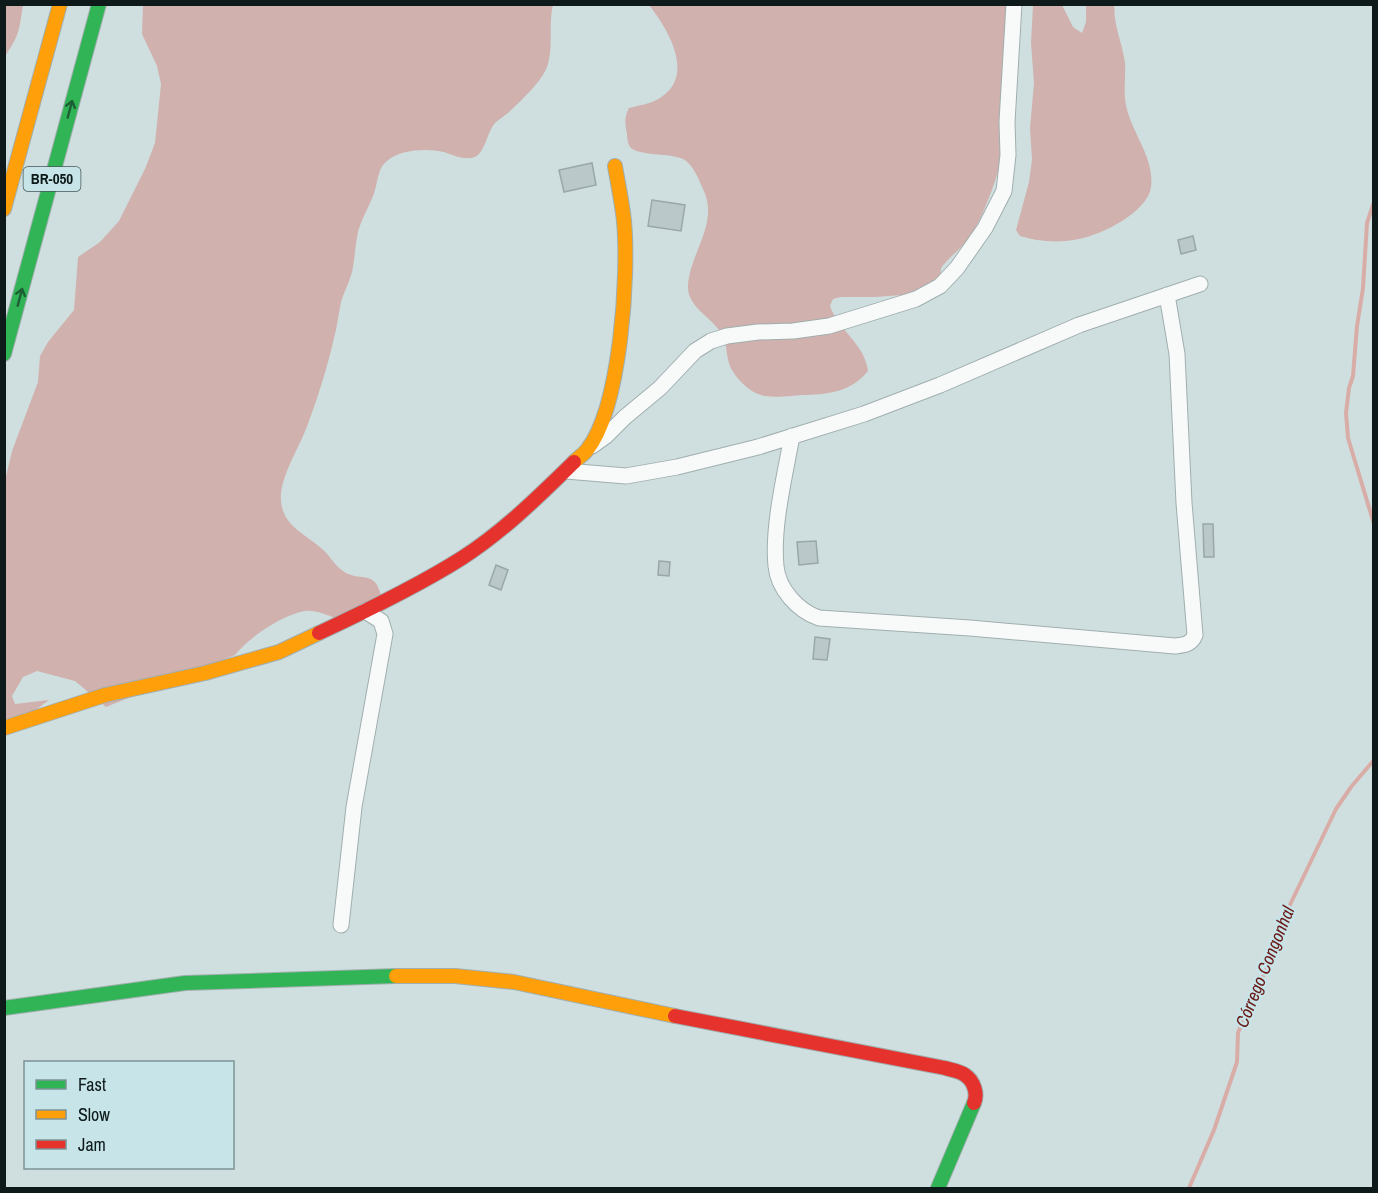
<svg xmlns="http://www.w3.org/2000/svg" width="1378" height="1193" font-family="'Archivo Narrow',sans-serif">
  <style>
    .forest { fill: #d0b1ad }
    .lines { fill: none; stroke-linecap: round; stroke-linejoin: round }
    .stream { stroke: #d9ada7; stroke-width: 4 }
    .building { fill: #bbc8c9; stroke: #9aa7a8; stroke-width: 1.5 }
    .street-casing { stroke: #a1aeae; stroke-width: 17 }
    .fast-casing { stroke: #a1aeae; stroke-width: 16 }
    .slow-casing { stroke: #a1aeae; stroke-width: 16 }
    .jam-casing { stroke: #a1aeae; stroke-width: 16 }
    .street { stroke: #f8fafa; stroke-width: 15 }
    .fast { stroke: #30b455; stroke-width: 14 }
    .slow { stroke: #ff9f0a; stroke-width: 14 }
    .jam { stroke: #e5322d; stroke-width: 14 }
    .oneway { stroke: #1d5f35 }
    .labels { text-anchor: middle; stroke-width: 4.5; stroke-linejoin: round; paint-order: stroke }
    .shield { fill: #c7e5e8; stroke: #465658; stroke-width: 1.5 }
    .shield-label { font-size: 15px; font-weight: bold; fill: #0e191a }
    .water-label { font-size: 18px; font-style: italic; fill: #6b1917; stroke: #c7e5e8 }
  </style>
  <rect width="100%" height="100%" fill="#cfdfe0"/>
  <path class="forest" d="M5,4L23,5C19,29 20,35 5,56Z
    M1005,4L1007,8L1000,164C994,187 984,213 972,234C966,245 943,262 941,269C940,273 942,279 943,283L916,294L875,297H841L833,299L830,306C838,330 865,344 868,371C852,391 831,394 806,395C795,395 771,399 761,395C747,391 730,373 728,359C725,346 728,342 719,330C709,316 687,306 688,286C689,254 720,223 703,189C699,180 693,164 683,159C671,153 637,156 630,147C628,144 627,138 627,134C625,124 624,117 629,108C640,105 651,104 660,98C696,76 668,29 649,5Z
    M143,5H553C548,25 554,46 547,67C542,81 520,102 509,112C505,116 499,119 495,123C486,133 485,158 470,158C461,159 452,155 444,152C427,148 400,149 387,161C378,168 378,180 375,190C371,204 362,217 358,232C355,245 355,259 352,272C349,284 342,295 340,307C338,317 337,328 334,338C327,369 317,400 306,429C298,450 279,479 281,501C283,526 305,534 321,548C329,554 334,565 343,571C359,583 374,568 381,595L337,619C327,615 316,610 305,611C282,615 249,637 235,655L106,707L75,681L37,671L23,677L12,696L15,704L49,700L5,733L4,485L12,451L38,382L40,356L48,342L74,310L78,257L100,242L119,221L145,169L155,143L161,84L157,66L142,34Z
    M1033,5H1062L1073,27L1082,33L1086,22V5H1114C1115,9 1114,14 1115,18C1117,33 1123,48 1125,63C1126,77 1123,91 1126,105C1131,132 1155,158 1151,187C1148,212 1101,235 1079,239C1061,243 1038,242 1020,236L1016,230L1029,182L1032,160L1030,128L1034,83L1031,43Z"/>
  <g class="lines">
    <path class="stream" d="M1374,202L1367,223L1363,288L1357,326L1353,376L1349,388L1346,413L1348,438L1374,524
      M1189,1188L1214,1130L1237,1062L1238,1033L1250,1003L1266,970L1287,911L1336,809L1351,787L1374,760"/>
  </g>
  <path class="building" d="M592,163L596,185L564,192L559,170Z
    M652,200L685,205L681,231L648,226Z
    M1193,236L1196,250L1181,254L1178,240Z
    M1203,524H1213L1214,557H1204Z
    M816,541L818,563L799,565L797,542Z
    M659,561L670,562L669,576L658,575Z
    M496,565L508,570L501,590L489,585Z
    M815,637L830,639L827,660L813,659Z"/>
  <g class="lines">
    <g class="street-casing">
      <path id="street" d="M792,436C785,475 772,527 776,566C778,589 798,611 819,618L970,628L1175,646C1183,645 1191,645 1195,635L1184,503L1177,354L1167,295
        M592,446L606,436L625,417L660,388L695,351L711,341L727,336L758,332L793,331L829,326L916,299L940,286L957,268L985,228L1004,191L1008,155L1007,122L1014,4
        M566,471L626,476L677,467L758,447L864,414L940,385L1079,325L1200,284
        M341,925L354,807L385,634L381,621L365,611"/>
    </g>
    <g class="fast-casing">
      <path id="fast" d="M4,354L99,4
        M4,1008L185,983L396,976
        M938,1188L974,1103"/>
    </g>
    <g class="slow-casing">
      <path id="slow" d="M4,209L60,4
        M574,462C578,458 584,454 587,450C621,407 629,274 624,221C622,202 618,184 615,166
        M4,728L105,695L205,673L279,652L319,633
        M396,976H455L514,982L675,1016"/>
    </g>
    <g class="jam-casing">
      <path id="jam" d="M319,633C366,611 418,586 462,558C504,531 539,496 574,462
        M675,1016L945,1068C951,1070 960,1071 965,1075C974,1081 978,1094 974,1103"/>
    </g>
    <use href="#street" class="street"/>
    <use href="#fast" class="fast"/>
    <use href="#slow" class="slow"/>
    <use href="#jam" class="jam"/>
  </g>
  <defs><path id="oneway-shaft" d="M-6 0H5M1.5-3L5.5 0L1.5 3" fill="none" stroke-width="1.6" stroke-linecap="round" stroke-linejoin="round" transform="scale(1.5)"/></defs>
  <g class="oneway">
    <use href="#oneway-shaft" transform="translate(70 109) rotate(-75)"/>
    <use href="#oneway-shaft" transform="translate(20 297) rotate(-75)"/>
  </g>
  <g class="labels">
    <rect class="shield" x="23.5" y="167" width="57" height="24" rx="4.5"/>
    <g class="shield-label">
      <text x="52" y="184">BR-050</text>
    </g>
    <g class="water-label">
      <text transform="translate(1265 967) rotate(-68)" y="6">Córrego Congonhal</text>
    </g>
  </g>
  <rect width="1378" height="1193" fill="none" stroke="#0e191a" stroke-width="12"/>
  <rect x="24" y="1061" width="210" height="108" fill="#c7e5e8" stroke="#7d9396" stroke-width="1.5"/>
  <rect x="36" y="1080" width="30" height="9" fill="#30b455" stroke="#7d9396" stroke-width="1.5"/>
  <text x="78" y="1091" font-size="18" fill="#0e191a">Fast</text>
  <rect x="36" y="1110" width="30" height="9" fill="#ff9f0a" stroke="#7d9396" stroke-width="1.5"/>
  <text x="78" y="1121" font-size="18" fill="#0e191a">Slow</text>
  <rect x="36" y="1140" width="30" height="9" fill="#e5322d" stroke="#7d9396" stroke-width="1.5"/>
  <text x="78" y="1151" font-size="18" fill="#0e191a">Jam</text>
</svg>
